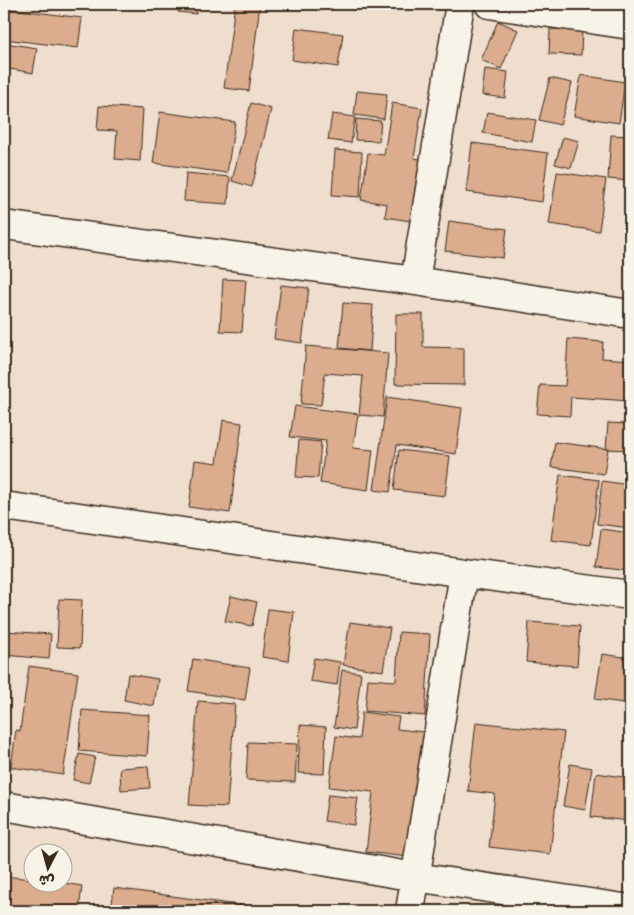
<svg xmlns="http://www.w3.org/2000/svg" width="634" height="915" font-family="'Architects Daughter','Playpen Sans Arabic',sans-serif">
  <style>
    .building { fill: #dbac8d; stroke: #3b2a1e }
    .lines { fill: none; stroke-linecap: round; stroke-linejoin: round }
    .street-casing { stroke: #3b2a1e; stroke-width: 31 }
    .street { stroke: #f7f3e8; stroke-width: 28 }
  </style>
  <rect width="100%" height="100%" fill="#efdecd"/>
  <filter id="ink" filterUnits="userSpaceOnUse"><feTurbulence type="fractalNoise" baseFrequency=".02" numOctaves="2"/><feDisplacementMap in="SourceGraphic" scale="10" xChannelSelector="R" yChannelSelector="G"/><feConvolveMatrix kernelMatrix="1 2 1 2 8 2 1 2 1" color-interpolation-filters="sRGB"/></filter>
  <g filter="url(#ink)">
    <path class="building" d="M178,4H197L196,14L178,12Z
      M235,4H260L249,91L224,88Z
      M4,8L82,18L78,48L4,39Z
      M498,21L518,30L501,69L481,60Z
      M296,28L343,34L338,67L292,60Z
      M550,29L582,30L581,55L549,54Z
      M4,43L37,48L33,73L4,68Z
      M485,69L508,72L505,98L482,95Z
      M581,75L625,82L619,123L574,116Z
      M550,78L572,83L560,125L539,120Z
      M357,91L387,94L384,119L354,115Z
      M251,103L271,109L252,187L232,181Z
      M392,103L422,108L414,158L433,161L423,223L385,217L387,204L361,200L368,153L384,155Z
      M99,106L143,109L140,161L115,159L117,131L97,130Z
      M160,112L235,122L227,173L153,163Z
      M487,112L536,120L532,142L483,133Z
      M332,114L355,117L351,143L328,140Z
      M356,119L381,121L379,141L355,140Z
      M630,122V181L608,179L611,135L629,136Z
      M563,137L579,141L571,168L555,164Z
      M472,143L548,153L542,202L466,192Z
      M335,150L362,152L360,197L332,195Z
      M557,172L606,179L599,231L549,224Z
      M186,173L230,177L228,204L184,201Z
      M449,221L507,229L503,258L445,251Z
      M223,279L246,280L242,332L220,331Z
      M281,285L309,288L302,343L274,339Z
      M343,303L373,305L370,351L339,348Z
      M396,314H423V347L464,348V385L395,384Z
      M568,339L603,342L602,358L630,360V401L571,397L570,416L537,414L540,385L565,386Z
      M306,346L388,353L383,417L359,415L363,376L325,373L321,405L301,404Z
      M387,397L462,408L456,454L397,445L390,492L374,490Z
      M295,406L358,414L353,448L373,450L368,490L320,483L326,441L290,437Z
      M223,420L242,423L230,513L189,507L195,460L217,463Z
      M608,423L630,424V450L606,449Z
      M299,440L321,442L318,478L296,477Z
      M555,442L608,449L604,474L551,467Z
      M399,450L450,456L445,496L394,490Z
      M560,475L599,480L591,545L551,540Z
      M602,481L630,485V528L597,524Z
      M601,529L630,533V571L596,567Z
      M231,596L257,602L252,626L225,621Z
      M59,599L82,600L80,648L57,647Z
      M268,609L294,612L288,661L262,657Z
      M350,622L390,628L383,671L343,665Z
      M529,622L580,626L577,666L526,662Z
      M4,631L51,634L49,659L4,655Z
      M399,632L430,634L425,716L365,711L368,679L396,681Z
      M602,654L630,658V704L595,699Z
      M314,658L340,662L337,685L310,681Z
      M193,659L250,668L245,700L188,691Z
      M29,666L78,673L63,775L11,767L16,730L20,731Z
      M342,670L361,673L354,730L334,727Z
      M128,674L158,679L154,706L124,700Z
      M4,679L10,680L4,722Z
      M198,701L235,704L227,807L189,805Z
      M82,710L150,715L147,756L79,751Z
      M362,712L399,717L397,729L424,732L408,857L366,852L373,792L329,787L336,736L359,739Z
      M476,722L564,732L550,854L489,847L495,794L468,791Z
      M300,725L326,727L324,774L298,773Z
      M248,742L297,744L295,782L246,780Z
      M79,754L95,757L89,783L73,780Z
      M570,764L592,768L585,810L563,806Z
      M148,766L150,788L121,790L120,768Z
      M596,773L630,778V821L591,817Z
      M328,795L358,798L354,825L324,821Z
      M4,876L32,879V882H57L82,886L79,911H4Z
      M114,888L281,911H111Z"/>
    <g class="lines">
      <g class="street-casing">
        <path id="street" d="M489,4L630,25
          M4,225L415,281L630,314
          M415,281L460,4
          M4,506L464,573L630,595
          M4,806L415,877L630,909
          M410,911L464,573"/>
      </g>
      <use href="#street" class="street"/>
    </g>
  </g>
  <rect width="634" height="915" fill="none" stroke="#f7f3e8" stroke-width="20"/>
  <rect x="10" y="10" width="614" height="895" fill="none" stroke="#3b2a1e" stroke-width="2" filter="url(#ink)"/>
  <g transform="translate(48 868) rotate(186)"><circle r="24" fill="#f7f3e8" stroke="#aca397"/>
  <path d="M0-4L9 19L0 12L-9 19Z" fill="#3b2a1e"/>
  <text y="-8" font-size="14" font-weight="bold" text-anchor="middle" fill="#3b2a1e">ش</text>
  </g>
</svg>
